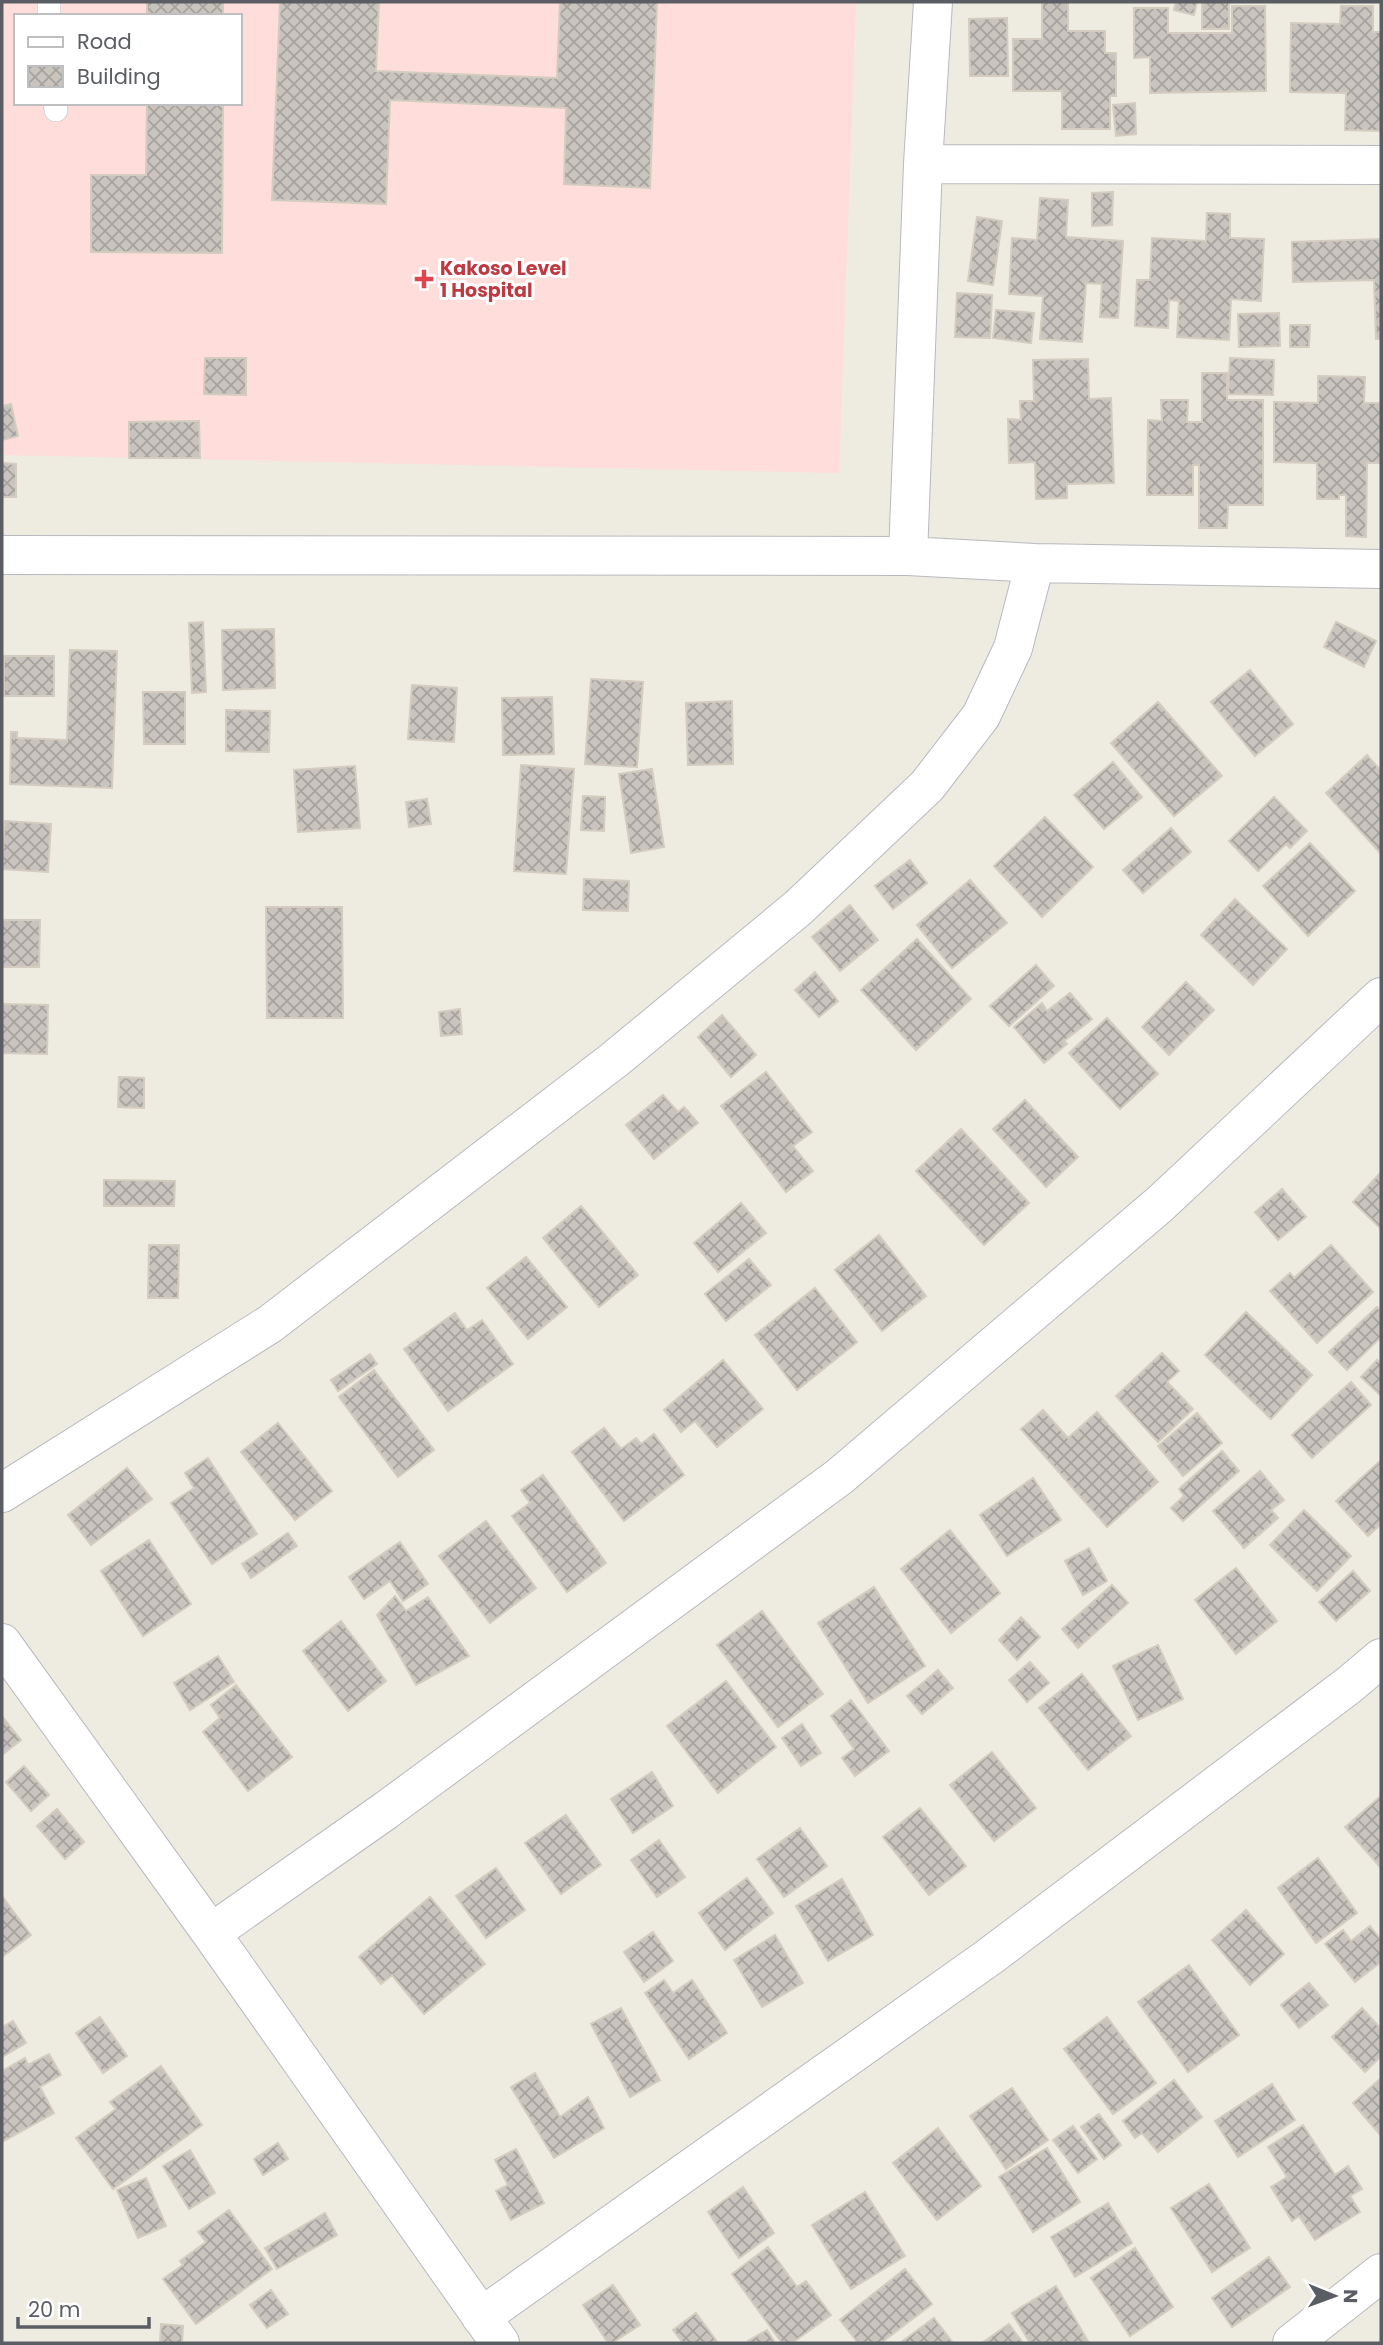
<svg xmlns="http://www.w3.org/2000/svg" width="1383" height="2345" font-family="Poppins,sans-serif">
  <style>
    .medical { fill: #fedddb; fill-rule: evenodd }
    .building { fill: url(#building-cross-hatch); stroke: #d3ccbf; stroke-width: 2 }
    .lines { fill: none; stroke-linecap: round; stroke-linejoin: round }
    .service-casing { stroke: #b7babf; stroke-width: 24 }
    .minor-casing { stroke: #b7babf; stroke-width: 40 }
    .service { stroke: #fff; stroke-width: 23 }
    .minor { stroke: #fff; stroke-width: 38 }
    .health-dot { fill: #e0444e; stroke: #fff; stroke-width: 2.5 }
    .labels { text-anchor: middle; stroke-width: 6; stroke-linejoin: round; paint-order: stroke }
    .health-label { font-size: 19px; font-weight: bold; fill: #be3a42; stroke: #fff; text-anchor: start }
  </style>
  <defs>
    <pattern id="building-cross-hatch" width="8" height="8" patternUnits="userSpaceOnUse" patternTransform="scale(1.75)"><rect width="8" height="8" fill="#c9c5be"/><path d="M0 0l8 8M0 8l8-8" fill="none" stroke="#a6a39e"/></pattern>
  </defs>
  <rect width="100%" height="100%" fill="#eeebe1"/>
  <path class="medical" d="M2,2H856L839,473L2,455ZM16,16H240V103H16Z"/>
  <path class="building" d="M147,2H223V16H147Z
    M280,2H379L376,71L557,78L560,2H657L650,188L564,184L566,108L390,100L386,204L272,200Z
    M1042,2H1068V31H1105V53H1116V96H1110V129H1062V91H1013V39H1042Z
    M1176,2H1197L1194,15L1174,10Z
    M1202,2H1229V29H1202Z
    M1232,6H1265L1266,91L1150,93V57L1134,58V8H1168V33H1232Z
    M1341,6H1373V32H1381V131L1345,130L1346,93L1290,92L1291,23L1340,24Z
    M1007,18L1008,76H970L969,19Z
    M147,103H223L222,253L91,252V175H146Z
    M1135,103L1136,134L1116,136L1113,105Z
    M1113,192L1112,225L1092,226V193Z
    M1040,198L1068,200L1066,237L1123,241L1118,318L1100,317L1102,284L1086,283L1082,342L1040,339L1043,296L1009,294L1012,238L1037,240Z
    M1207,213L1230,214V238L1264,239L1261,301L1231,299L1229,340L1177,337L1179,301L1169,300L1168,328L1135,326L1137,280H1150L1152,238L1206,241Z
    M977,217L1002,221L993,285L968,281Z
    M1381,239V339H1376L1374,280L1293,282L1292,242Z
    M957,293L992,295L990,338L955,337Z
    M996,310L1034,313L1031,343L993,338Z
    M1279,313L1280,346L1239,347L1238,314Z
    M1290,325H1310L1309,347H1290Z
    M205,358H246V395L204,394Z
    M1230,358L1274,360L1273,395L1228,394Z
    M1088,359L1089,399L1111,398L1114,483L1067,484V498L1036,499L1035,462L1009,463L1008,419L1021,420L1020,401H1034L1033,360Z
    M1202,373H1227V400H1263V505H1228L1227,528H1199V465H1193V495H1147L1148,420L1162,421L1161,400H1188L1187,422H1202Z
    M1318,376L1365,377L1364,403H1381V463H1367L1366,537L1346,536V495H1339V499H1317V463L1274,462V402L1318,403Z
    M11,404L18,436L2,440V406Z
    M199,421L200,458H129V422Z
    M2,463L16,464V497H2Z
    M203,622L206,692L192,693L189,623Z
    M1336,622L1376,641L1364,667L1324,647Z
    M274,629L275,688L223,690L222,630Z
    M70,650L117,651L112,788L10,784L11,732H17V738L67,740Z
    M4,656H54V696H4Z
    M1250,670L1293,724L1255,756L1211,702Z
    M591,679L643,682L637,767L585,764Z
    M412,685L457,688L454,742L408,739Z
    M143,692H185V744H144Z
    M552,697L554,754L503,755L502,698Z
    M732,701L733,764L688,765L686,703Z
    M1158,702L1222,776L1174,816L1111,743Z
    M226,710L270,711L269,752L226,751Z
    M1367,755L1381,771V854L1326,793Z
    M1113,762L1142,797L1104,829L1074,795Z
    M521,765L574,769L566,874L514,871Z
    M355,766L360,828L298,832L294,770Z
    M652,769L664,847L631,853L619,774Z
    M583,796L605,797L604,831L581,830Z
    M1274,797L1307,831L1290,848L1286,844L1258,871L1229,841Z
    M427,799L431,824L409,827L406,802Z
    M1045,817L1093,867L1042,917L994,866Z
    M5,821L51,824L48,872L2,869Z
    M1171,828L1191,852L1143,893L1123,870Z
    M1310,843L1355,891L1308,936L1263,886Z
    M910,860L927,883L893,909L875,886Z
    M584,879L629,881L628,911L583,910Z
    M970,880L1007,923L952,968L917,925Z
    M1235,899L1287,949L1253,985L1201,935Z
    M850,905L878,940L840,971L812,937Z
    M266,907H342L343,1018H267Z
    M2,920H40L39,967H2Z
    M917,939L971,999L916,1050L861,990Z
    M1036,965L1054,986L1009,1026L990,1006Z
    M815,972L838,1001L819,1017L795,990Z
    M1186,982L1214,1010L1169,1055L1142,1027Z
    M1070,993L1092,1019L1064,1041L1067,1044L1044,1063L1014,1027L1042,1003L1047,1011Z
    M2,1004L48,1005L47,1054L2,1053Z
    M460,1009L462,1034L441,1036L439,1012Z
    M722,1015L756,1055L731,1077L698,1037Z
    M1107,1018L1158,1074L1120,1109L1069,1053Z
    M766,1072L812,1132L793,1146L813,1171L786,1192L721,1106Z
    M119,1077L144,1078V1108L118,1107Z
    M663,1095L678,1112L684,1107L698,1123L654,1159L626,1125Z
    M1025,1100L1078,1157L1046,1187L993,1129Z
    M961,1129L1029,1203L984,1245L916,1171Z
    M1381,1172V1229L1353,1202Z
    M104,1180L175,1181L174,1206H104Z
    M1282,1189L1306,1217L1278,1240L1255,1212Z
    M741,1203L766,1233L718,1272L694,1243Z
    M581,1206L638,1275L599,1307L543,1238Z
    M879,1235L926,1296L882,1331L835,1270Z
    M149,1245H179L178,1298H148Z
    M1331,1245L1373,1292L1317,1343L1270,1291L1290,1273L1294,1278Z
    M526,1257L567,1307L528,1339L487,1288Z
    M749,1259L771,1285L726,1321L705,1294Z
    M815,1288L857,1342L797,1390L755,1335Z
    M1377,1307L1381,1311V1337L1347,1370L1329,1352Z
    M1246,1312L1312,1375L1271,1419L1205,1355Z
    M455,1313L467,1330L482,1320L513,1364L448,1411L404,1349Z
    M1162,1353L1179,1371L1167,1382L1193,1409L1158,1442L1116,1396Z
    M370,1354L377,1364L338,1391L331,1380Z
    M723,1360L763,1409L717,1447L695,1421L681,1432L664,1410Z
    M1377,1360L1381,1364V1396L1361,1377Z
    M374,1370L434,1450L398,1477L339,1397Z
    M1351,1382L1371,1405L1312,1458L1292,1435Z
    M1043,1410L1068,1438L1097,1412L1158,1482L1107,1527L1021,1429Z
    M1197,1413L1222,1443L1183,1476L1158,1446Z
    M278,1423L332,1491L295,1520L241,1452Z
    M604,1428L621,1449L636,1438L641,1444L654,1434L684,1475L624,1521L572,1452Z
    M1222,1451L1239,1471L1183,1521L1171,1508L1184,1496L1179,1489Z
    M208,1458L257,1534L212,1564L171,1503L194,1488L185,1473Z
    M1381,1460V1524L1368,1536L1336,1501Z
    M127,1468L152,1499L91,1545L68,1515Z
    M1260,1471L1284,1500L1271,1510L1278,1518L1244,1548L1213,1511Z
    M543,1475L606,1563L567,1592L512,1516L530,1503L521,1490Z
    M1033,1478L1061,1520L1007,1556L980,1515Z
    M1304,1510L1351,1556L1317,1591L1270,1545Z
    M486,1521L536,1588L490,1623L439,1556Z
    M950,1530L1000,1593L951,1633L901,1569Z
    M288,1533L297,1546L251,1578L242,1564Z
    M149,1540L191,1604L143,1636L101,1571Z
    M400,1542L428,1584L403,1601L390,1581L364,1599L349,1577Z
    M1089,1548L1107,1581L1083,1595L1065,1561Z
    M1236,1568L1277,1621L1236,1654L1195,1600Z
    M1353,1571L1370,1591L1336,1621L1319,1602Z
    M1112,1585L1128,1603L1078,1648L1062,1629Z
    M874,1587L925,1666L868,1703L818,1623Z
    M395,1596L406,1611L428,1597L469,1656L416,1685L377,1615Z
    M762,1611L823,1694L778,1727L717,1645Z
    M1021,1617L1040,1637L1017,1660L999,1640Z
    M341,1621L386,1681L348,1711L303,1651Z
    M1158,1645L1183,1699L1138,1720L1113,1666Z
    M218,1656L234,1682L190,1710L174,1683Z
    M1030,1662L1049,1683L1027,1702L1009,1680Z
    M938,1670L953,1688L922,1714L907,1696Z
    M1082,1674L1131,1736L1088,1770L1039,1708Z
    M726,1681L776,1747L718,1793L667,1726Z
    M236,1685L292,1757L248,1791L203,1732L220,1718L211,1705Z
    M851,1700L889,1751L855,1776L842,1758L854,1749L831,1716Z
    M2,1716L21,1740L2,1755Z
    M802,1724L821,1753L801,1766L782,1738Z
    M992,1752L1036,1808L994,1841L950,1785Z
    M24,1766L49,1795L31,1811L6,1782Z
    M652,1772L673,1806L633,1833L611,1799Z
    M1381,1796V1868L1345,1827Z
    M920,1808L966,1866L929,1895L883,1837Z
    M57,1809L84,1842L65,1859L37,1826Z
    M566,1815L601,1865L561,1894L525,1843Z
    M800,1828L827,1866L784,1897L757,1859Z
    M659,1840L685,1877L657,1897L631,1860Z
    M1318,1858L1357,1913L1316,1943L1278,1888Z
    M496,1868L525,1910L486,1938L456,1896Z
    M747,1878L773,1913L725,1950L699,1913Z
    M842,1879L873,1935L828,1961L796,1906Z
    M2,1896L31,1935L2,1957Z
    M430,1897L485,1964L424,2014L392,1975L381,1984L359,1957Z
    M1246,1910L1284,1954L1250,1985L1212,1940Z
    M1370,1926L1381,1940V1962L1355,1982L1325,1944L1343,1930L1351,1941Z
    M653,1932L673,1961L644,1982L624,1952Z
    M775,1935L803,1983L762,2007L734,1960Z
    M1189,1965L1239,2035L1188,2072L1138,2002Z
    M664,1980L673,1993L692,1980L727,2033L689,2059L645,1993Z
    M1309,1983L1328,2005L1299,2028L1281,2005Z
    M621,2008L660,2080L630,2097L591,2024Z
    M1362,2008L1381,2029V2056L1365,2072L1332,2037Z
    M100,2017L127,2056L103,2073L76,2033Z
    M1107,2017L1156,2083L1113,2114L1064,2049Z
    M13,2021L26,2043L2,2057V2027Z
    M49,2054L61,2075L40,2087L54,2113L2,2142V2071L25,2058L28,2065Z
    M161,2066L202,2125L113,2189L76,2138L116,2109L110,2102Z
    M535,2073L560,2117L588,2097L604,2128L554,2158L511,2087Z
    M1381,2078V2136L1353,2103Z
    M1174,2080L1202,2117L1158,2152L1142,2133L1135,2138L1123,2121Z
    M1272,2084L1295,2120L1238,2157L1215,2121Z
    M1012,2088L1048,2140L1006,2169L970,2116Z
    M1099,2114L1121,2145L1104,2159L1081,2127Z
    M1303,2125L1335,2175L1348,2166L1362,2189L1350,2196L1360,2212L1315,2240L1299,2216L1292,2221L1271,2187L1287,2177L1268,2147Z
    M1073,2126L1097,2159L1078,2173L1053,2140Z
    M938,2128L981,2186L937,2220L893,2163Z
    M278,2143L288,2159L263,2175L254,2159Z
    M1047,2148L1080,2202L1033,2232L999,2177Z
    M516,2149L544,2203L511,2220L496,2191L508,2185L495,2160Z
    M190,2150L215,2193L189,2209L163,2166Z
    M146,2178L166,2226L138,2238L117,2190Z
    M1209,2184L1250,2248L1212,2272L1171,2208Z
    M743,2187L774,2233L739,2258L708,2212Z
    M865,2192L905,2256L851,2289L812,2225Z
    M1108,2203L1132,2243L1075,2277L1051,2237Z
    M229,2210L272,2269L196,2324L163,2279L183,2265L180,2261L206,2242L198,2232Z
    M325,2213L337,2235L277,2269L265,2248Z
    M768,2247L797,2287L806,2281L831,2315L792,2343H782L732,2274Z
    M1135,2248L1173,2307L1130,2336L1091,2278Z
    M1269,2257L1290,2287L1232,2327L1212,2298Z
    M905,2269L932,2304L881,2343H858L840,2320Z
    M613,2285L640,2325L612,2343H608L583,2305Z
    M1056,2286L1089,2343H1030L1012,2313Z
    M271,2290L288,2314L267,2328L250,2305Z
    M696,2313L718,2343H683L673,2330Z
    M934,2318L953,2343H900Z
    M161,2324L183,2326L182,2343H160Z
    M1009,2324L1023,2343H982Z
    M767,2330L775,2343H749L748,2341Z"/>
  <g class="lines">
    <g class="service-casing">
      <path id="service" d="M49,2V16
        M55,103L56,110"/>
    </g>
    <g class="minor-casing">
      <path id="minor" d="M923,164L1381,165
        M2,555L908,556L1035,563L1381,569
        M908,556L923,164L933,2
        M2,1493L270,1324L614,1060L798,908L927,786L981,716L1013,648L1035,563
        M2,1643L211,1933L500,2343
        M211,1933L385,1811L839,1477L1160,1204L1381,997
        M481,2317L989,1957L1349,1685L1381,1658
        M1292,2343L1381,2273"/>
    </g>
    <use href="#service" class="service"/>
    <use href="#minor" class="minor"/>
  </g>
  <path class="health-dot" d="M420.5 268.5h7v7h7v7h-7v7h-7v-7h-7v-7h7z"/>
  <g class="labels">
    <g class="health-label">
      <text x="440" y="275">Kakoso Level<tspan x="440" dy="22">1 Hospital</tspan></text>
    </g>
  </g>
  <rect width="1383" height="2345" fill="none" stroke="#5a5e64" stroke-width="7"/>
  <rect x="14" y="14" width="228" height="91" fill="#ffffff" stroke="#bdbfc1" stroke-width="2"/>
  <rect x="28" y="37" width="35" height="10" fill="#ffffff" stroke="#bdbfc1" stroke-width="2"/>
  <text x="77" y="49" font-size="21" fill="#5a5e64">Road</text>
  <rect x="28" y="66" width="35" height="21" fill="url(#building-cross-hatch)" stroke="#bdbfc1" stroke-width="2"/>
  <text x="77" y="84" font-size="21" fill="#5a5e64">Building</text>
  <g transform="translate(1334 2296) rotate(91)" stroke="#ffffff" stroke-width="5" paint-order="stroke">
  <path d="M0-5L12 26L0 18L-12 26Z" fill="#5a5e64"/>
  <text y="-10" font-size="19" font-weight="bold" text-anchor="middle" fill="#5a5e64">N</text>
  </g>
  <path d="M18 2317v10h131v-10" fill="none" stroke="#5a5e64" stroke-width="3.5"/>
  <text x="28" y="2317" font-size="21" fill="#5a5e64" stroke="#ffffff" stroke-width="5" paint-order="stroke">20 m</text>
</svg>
